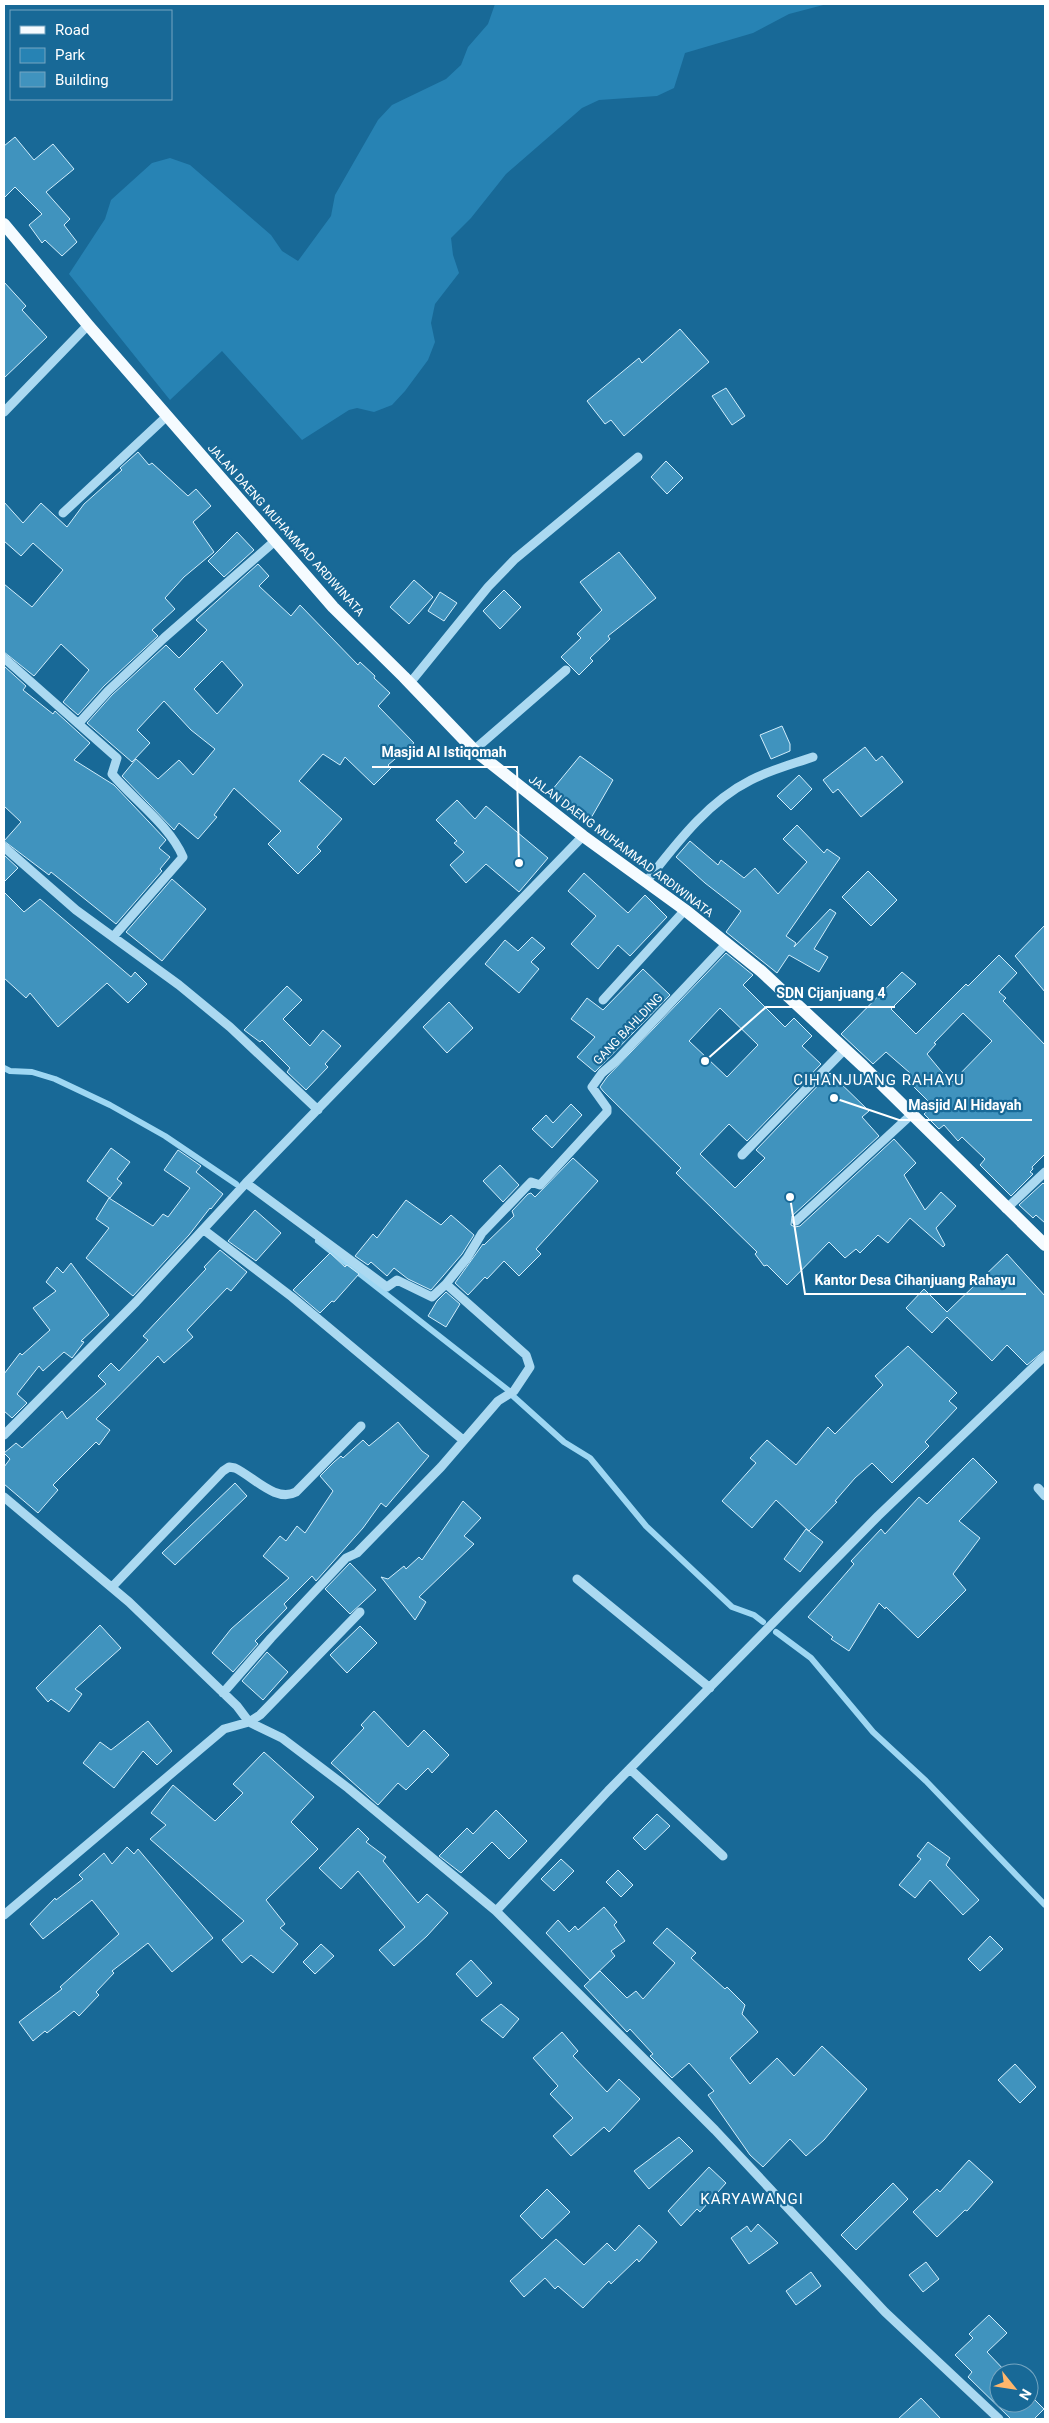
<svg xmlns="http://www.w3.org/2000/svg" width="1049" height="2423" font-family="Roboto,sans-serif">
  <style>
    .green { fill: #2783b4 }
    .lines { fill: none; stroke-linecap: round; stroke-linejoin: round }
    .stream { stroke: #9ed7f3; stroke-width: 6 }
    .building { fill: #4093be; stroke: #d2eefc; fill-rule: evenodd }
    .minor { stroke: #abd9f1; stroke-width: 9 }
    .major { stroke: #f5fbff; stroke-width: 12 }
    .labels { text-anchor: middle; stroke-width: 4.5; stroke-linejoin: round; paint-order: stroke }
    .street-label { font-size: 12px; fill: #fff; stroke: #186997 }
    .quarter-label { font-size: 15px; letter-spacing: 1px; fill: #fff; stroke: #186997 }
    .leader { fill: none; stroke: #fff; stroke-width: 2 }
    .callout-dot { fill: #fff; stroke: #186997; stroke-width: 2 }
    .callout-label { font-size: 14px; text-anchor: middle; font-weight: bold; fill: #fff; stroke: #186997; stroke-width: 4.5; stroke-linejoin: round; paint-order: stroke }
  </style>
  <rect width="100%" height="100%" fill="#186997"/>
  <path class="green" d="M495,4H827L789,14L753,33L685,53L674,88L657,96L599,100L582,108L506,174L471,218L451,238L453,255L459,273L435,304L431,323L435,342L428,360L405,391L392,405L374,412L357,408L349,410L302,440L222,351L170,400L69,274L105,219L111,200L152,163L170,158L190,165L271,235L282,251L298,261L331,216L335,195L378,120L392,105L446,79L461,65L468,47L488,24Z"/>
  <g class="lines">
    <path class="stream" d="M4,1068L10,1071L32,1072L55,1079L110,1105L165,1136L236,1184
      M318,1241L508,1390
      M513,1396L564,1442L590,1458L646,1526L732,1607L754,1615L763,1622
      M776,1632L811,1658L873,1732L926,1781L1045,1905"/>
  </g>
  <path class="building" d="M15,137L34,160L53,144L74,169L46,192L70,219L64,225L77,242L62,256L45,240L42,243L29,225L42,214L15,187L4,198V146Z
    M4,282L26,306L22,310L47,337L4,378Z
    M680,329L709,362L624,436L611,420L605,424L587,401L639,358L642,363Z
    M726,388L745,416L732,425L712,396Z
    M138,452L149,465L152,463L188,496L196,489L211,506L193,522L214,552L184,577L165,598L175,609L152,630L158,636L104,686L78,715L63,702L89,670L61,644L34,676L4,652V584L32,607L63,570L33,543L21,556L4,541V502L23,523L41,503L67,527L84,504L122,470L120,468Z
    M666,461L683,478L667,494L651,477Z
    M237,532L254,550L224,577L208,561Z
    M619,552L656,598L608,636L610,639L590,658L593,661L579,675L561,657L581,638L577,634L602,610L580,582Z
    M258,564L269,576L259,586L291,616L300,605L358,665L360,662L375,676L374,678L390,693L378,706L414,743L388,765L391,768L374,785L345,757L340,765L323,754L299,781L342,819L317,847L321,851L298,874L268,844L281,831L234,788L214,815L217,817L198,839L179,823L174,830L122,776L136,759L158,779L179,760L193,775L215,749L191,730L164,701L137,730L150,743L132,762L87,723L112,695L166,645L179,658L207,630L196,620ZM222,661L243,685L217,714L194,689Z
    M414,580L433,597L409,624L390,607Z
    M504,590L521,607L500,629L483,611Z
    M440,592L457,603L444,621L428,611Z
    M4,666L26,686L23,690L53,714L55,711L90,743L74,760L114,785L166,840L159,848L170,857L160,869L162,871L116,924L51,872L49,875L4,841L21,822L4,806Z
    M782,726L790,744V751L771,759L760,735Z
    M865,747L876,761L882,756L903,782L861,817L838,789L833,793L823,780Z
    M580,756L613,780L591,818L573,808L552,790Z
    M799,775L812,789L791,810L777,796Z
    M457,800L475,819L486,806L548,858L519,892L486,864L466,883L450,865L464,852L454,843L457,841L436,820Z
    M797,825L824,853L827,849L840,858L786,936L796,943L794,947L830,909L836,913L814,949L828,957L819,972L789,955L777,973L726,932L741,911L705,883L676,857L690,841L718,865L721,860L744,878L755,868L778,894L807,862L783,839Z
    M4,855L18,868L4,882Z
    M868,871L897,900L871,926L842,897Z
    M584,873L628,913L645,895L667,917L630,956L618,945L598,969L571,944L596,916L568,891Z
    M172,879L206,909L162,961L126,932Z
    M4,892L24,912L40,899L131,977L135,972L147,984L128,1003L107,983L58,1027L30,993L26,998L4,978Z
    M1045,925V992L1015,956Z
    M532,937L545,948L531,962L539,969L519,993L485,964L505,940L518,951Z
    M726,953L753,975L743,985L785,1027L794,1018L812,1036L802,1046L821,1064L747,1141L729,1124L700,1154L735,1188L765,1158L756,1150L830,1073L869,1111L862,1117L879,1136L792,1216L791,1225L795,1227L800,1226L894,1139L916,1163L904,1175L925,1210L941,1192L956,1206L936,1228L945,1245L943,1247L910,1218L888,1243L878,1235L860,1253L856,1249L845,1258L829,1242L787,1285L767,1265L764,1266L755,1254L757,1252L676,1173L681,1168L603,1091L600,1087L607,1077ZM720,1008L758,1045L727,1077L689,1041Z
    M999,955L1017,973L999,992L1006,998L1003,1001L1045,1045V1154L1032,1167L1033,1169L1030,1172L1033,1174L1011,1196L980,1165L985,1159L962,1137L958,1141L944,1125L939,1129L924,1114L933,1106L905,1078L910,1073L886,1052L873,1064L841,1034L902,972L916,984L891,1009L916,1034L966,984L968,986ZM963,1013L992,1041L951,1083L927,1054L936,1044L934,1043Z
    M643,969L670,995L595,1072L577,1057L595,1037L571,1019L587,998L603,1010Z
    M287,986L302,1000L283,1019L310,1046L323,1030L341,1046L325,1064L328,1067L306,1090L287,1072L290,1068L262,1040L260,1042L244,1030Z
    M449,1002L473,1028L447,1053L423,1027Z
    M571,1104L582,1115L552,1148L532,1129L546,1115L553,1123Z
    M111,1148L130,1162L117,1179L122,1183L110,1198L87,1181Z
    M178,1150L201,1166L196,1172L223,1194L211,1209L210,1208L189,1235L133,1296L86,1258L109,1228L96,1219L109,1198L153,1226L163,1214L168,1217L190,1188L164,1170Z
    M573,1158L598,1181L536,1249L541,1254L519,1276L504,1261L487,1279L485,1277L468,1295L455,1283L483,1244L484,1245L514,1216L512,1211L528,1194L531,1193L535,1197Z
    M500,1165L519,1185L503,1202L483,1181Z
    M1043,1183L1045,1185V1223L1036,1215L1033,1218L1019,1205Z
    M406,1200L441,1225L451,1215L474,1235L462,1254L431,1290L408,1279L394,1268L387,1276L371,1262L368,1265L355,1256L373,1234L377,1238Z
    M255,1210L281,1233L256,1261L228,1241Z
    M220,1250L247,1272L231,1291L227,1288L187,1330L193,1337L164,1363L158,1356L96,1419L110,1430L99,1445L96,1442L53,1485L58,1490L38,1513L4,1484V1467L10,1459L4,1453L16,1443L22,1448L62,1411L67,1419L106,1384L98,1376L111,1363L119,1371L148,1340L143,1336L206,1269L204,1267Z
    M330,1253L345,1267L347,1265L359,1274L334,1302L332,1301L320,1313L293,1290Z
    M1007,1254L1045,1296V1350L1027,1365L1007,1345L992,1361L947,1317L932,1333L906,1308L924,1289L947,1312Z
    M71,1263L109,1315L81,1341L84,1342L72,1358L64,1352L43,1371L39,1366L17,1394L27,1403L12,1418L4,1411V1374L20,1353L22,1355L50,1330L33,1308L56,1291L46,1282L57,1267L63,1273Z
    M446,1292L460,1304L446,1327L428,1316L437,1301Z
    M908,1346L957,1393L949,1401L957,1408L925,1442L929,1446L892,1483L872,1463L855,1478L835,1501L837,1502L809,1531L776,1500L752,1528L722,1501L756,1463L750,1458L767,1440L796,1465L828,1427L835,1434L883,1385L875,1376Z
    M398,1422L422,1451L429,1456L386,1507L381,1503L363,1528L316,1581L312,1576L284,1604L287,1608L255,1641L258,1644L233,1672L212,1653L231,1629L289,1578L263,1556L280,1536L286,1541L297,1526L305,1533L333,1491L320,1476L334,1462L341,1456L343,1458L363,1440L369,1446Z
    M973,1458L997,1482L959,1521L980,1538L953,1574L966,1590L918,1638L886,1607L885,1609L879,1603L849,1651L831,1639L833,1637L808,1617L854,1564L851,1561L881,1529L885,1534L919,1497L927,1504Z
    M235,1483L247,1496L175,1565L162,1553Z
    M463,1501L481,1518L464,1536L474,1544L419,1597L426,1602L415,1620L381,1577L388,1579L404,1566L406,1569L419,1557L422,1560Z
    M806,1529L823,1542L800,1572L784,1559Z
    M350,1563L376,1590L350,1614L325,1589Z
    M100,1625L121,1648L75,1689L82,1694L69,1712L51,1699L48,1702L36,1688Z
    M360,1626L377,1643L347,1673L330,1655Z
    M267,1652L288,1672L263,1700L242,1681Z
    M374,1711L408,1747L424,1730L449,1755L432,1773L428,1768L406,1790L398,1783L378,1805L331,1763L364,1728L361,1725Z
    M148,1721L172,1751L157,1765L143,1751L114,1788L83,1763L100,1742L111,1750Z
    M264,1752L314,1797L291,1822L318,1849L266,1900L285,1924L280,1928L298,1944L273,1973L251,1955L242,1963L222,1940L244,1921L150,1839L166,1825L151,1813L173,1785L215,1821L243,1793L233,1784Z
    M496,1810L527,1841L509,1859L492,1842L461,1873L439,1856L467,1828L473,1834Z
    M657,1814L670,1826L645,1850L633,1838Z
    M358,1828L369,1839L366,1842L386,1857L383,1861L418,1903L427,1894L448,1913L427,1936L394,1966L379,1950L405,1927L358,1871L341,1889L319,1868Z
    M928,1842L950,1858L946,1865L979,1900L963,1915L930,1880L915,1898L899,1885L921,1859L917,1856Z
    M127,1847L134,1854L138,1849L213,1938L172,1972L148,1943L112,1971L114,1973L96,1992L99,1995L79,2016L74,2011L47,2033L45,2031L33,2041L19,2022L62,1989L60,1987L119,1934L92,1900L43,1939L30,1924L55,1898L56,1900L83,1879L79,1875L104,1853L112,1864Z
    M561,1859L574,1871L554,1891L541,1879Z
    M618,1870L633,1885L621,1897L606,1882Z
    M604,1907L617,1922L614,1925L625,1941L611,1951L615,1956L590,1980L546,1933L558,1920L569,1932L575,1926L578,1930Z
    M667,1928L696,1953L691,1958L725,1989L727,1987L745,2005L742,2014L758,2032L730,2058L750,2084L777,2058L794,2076L822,2046L867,2089L824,2140L806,2156L790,2139L763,2167L750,2155L708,2095L714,2091L689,2063L672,2078L650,2056L653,2054L630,2029L627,2032L584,1986L600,1971L627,1998L636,1991L643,1999L675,1963L653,1943Z
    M990,1936L1003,1949L980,1971L968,1959Z
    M321,1944L334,1956L315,1974L303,1962Z
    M471,1960L492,1983L477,1997L456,1974Z
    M501,2004L519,2019L503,2038L481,2020Z
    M562,2032L578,2051L573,2056L607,2092L619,2079L640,2099L609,2132L604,2127L571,2156L553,2136L573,2118L550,2094L558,2086L533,2058Z
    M1015,2064L1036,2087L1020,2103L998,2080Z
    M679,2137L693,2151L649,2189L634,2171Z
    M969,2160L993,2182L967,2211L965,2210L937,2237L913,2212L937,2189L940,2192Z
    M709,2167L726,2183L700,2212L697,2209L681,2226L668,2211Z
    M893,2183L908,2199L856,2250L841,2235Z
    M547,2189L570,2212L542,2239L520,2216Z
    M758,2224L778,2243L749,2264L731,2238L747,2226L751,2232Z
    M639,2225L657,2242L639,2262L637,2259L611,2284L609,2281L583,2308L558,2286L555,2289L545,2278L524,2297L510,2281L556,2239L584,2265L607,2243L615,2251Z
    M926,2262L939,2279L923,2292L909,2275Z
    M811,2272L821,2286L796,2305L786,2291Z
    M989,2315L1007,2333L987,2352L1007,2373H999V2403H1029V2394L1044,2409L1034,2419H1011L968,2377L972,2372L955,2355L973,2338L969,2334Z
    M921,2398L941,2419H898Z"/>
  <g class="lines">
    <path class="minor" d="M4,412L88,325
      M63,513L167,416
      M4,658L117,758L112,774C134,800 170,826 183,857L113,937
      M410,683L488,587L515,559L638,457
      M79,723L108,691L164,638L276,540
      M474,750L566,670
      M4,847L76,910L179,985L230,1027L318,1110
      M646,882C676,844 707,802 751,780C770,770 793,764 813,757
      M603,1000L685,910
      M742,1155L845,1049
      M246,1183L387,1287L397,1280L432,1297L446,1284L467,1258L482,1233L531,1182L540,1185L607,1112V1108L592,1087L602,1073L616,1061L727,943
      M1006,1209L1045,1172
      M796,1221L912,1114
      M204,1230L292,1297L463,1440
      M4,1435L136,1302L246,1183L583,836
      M1038,1488L1045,1496
      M4,1497L129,1602L237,1706L249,1722L260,1715L360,1612
      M577,1579L710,1688
      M112,1587L223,1471L229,1467L235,1468C254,1477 276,1503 296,1492L361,1426
      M223,1693L271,1638L346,1558L357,1553L441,1467L498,1401L514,1391L530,1367L526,1355L446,1284
      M630,1769L723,1856
      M496,1911L608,1791L878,1516L1045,1356
      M4,1915L224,1729L249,1722L282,1738L348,1788L496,1911L715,2130L885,2312L999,2419"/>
    <path class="major" d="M4,224L88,325L333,607L404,677L474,750L583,836L685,910L761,971L863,1066L1045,1245"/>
  </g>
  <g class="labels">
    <g class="street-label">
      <text transform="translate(286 530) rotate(48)" y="4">JALAN DAENG MUHAMMAD ARDIWINATA</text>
      <text transform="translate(621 846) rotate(37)" y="4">JALAN DAENG MUHAMMAD ARDIWINATA</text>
      <text transform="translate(628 1029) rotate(-46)" y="4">GANG BAHLDING</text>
    </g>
    <g class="quarter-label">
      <text x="879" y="1085">CIHANJUANG RAHAYU</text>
      <text x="752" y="2204">KARYAWANGI</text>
    </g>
  </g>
  <path class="leader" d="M519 863L517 767H372M705 1061L766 1007H895M834 1098L899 1120H1032M790 1197L805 1294H1026"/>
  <g class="callout-dot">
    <circle cx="519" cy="863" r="5"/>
    <circle cx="705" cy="1061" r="5"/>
    <circle cx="834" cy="1098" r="5"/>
    <circle cx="790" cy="1197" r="5"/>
  </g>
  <g class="callout-label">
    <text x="444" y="757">Masjid Al Istiqomah</text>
    <text x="831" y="998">SDN Cijanjuang 4</text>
    <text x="965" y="1110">Masjid Al Hidayah</text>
    <text x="915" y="1285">Kantor Desa Cihanjuang Rahayu</text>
  </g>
  <rect width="1049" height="2423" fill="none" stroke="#ffffff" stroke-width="10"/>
  <rect x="10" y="10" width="162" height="90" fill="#186997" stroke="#74a5c1"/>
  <rect x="20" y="26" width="25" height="8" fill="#f5fbff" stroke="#74a5c1"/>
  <text x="55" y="35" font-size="15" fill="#ffffff">Road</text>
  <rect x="20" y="48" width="25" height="15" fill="#2783b4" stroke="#74a5c1"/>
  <text x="55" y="60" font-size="15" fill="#ffffff">Park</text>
  <rect x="20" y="72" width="25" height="15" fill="#4093be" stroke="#74a5c1"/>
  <text x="55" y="85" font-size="15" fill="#ffffff">Building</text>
  <g transform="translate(1014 2388) rotate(120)"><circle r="24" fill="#186997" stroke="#74a5c1"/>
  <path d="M0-4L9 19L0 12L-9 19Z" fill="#ffb66b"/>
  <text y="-8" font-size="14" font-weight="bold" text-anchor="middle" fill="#ffffff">N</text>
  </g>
</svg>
